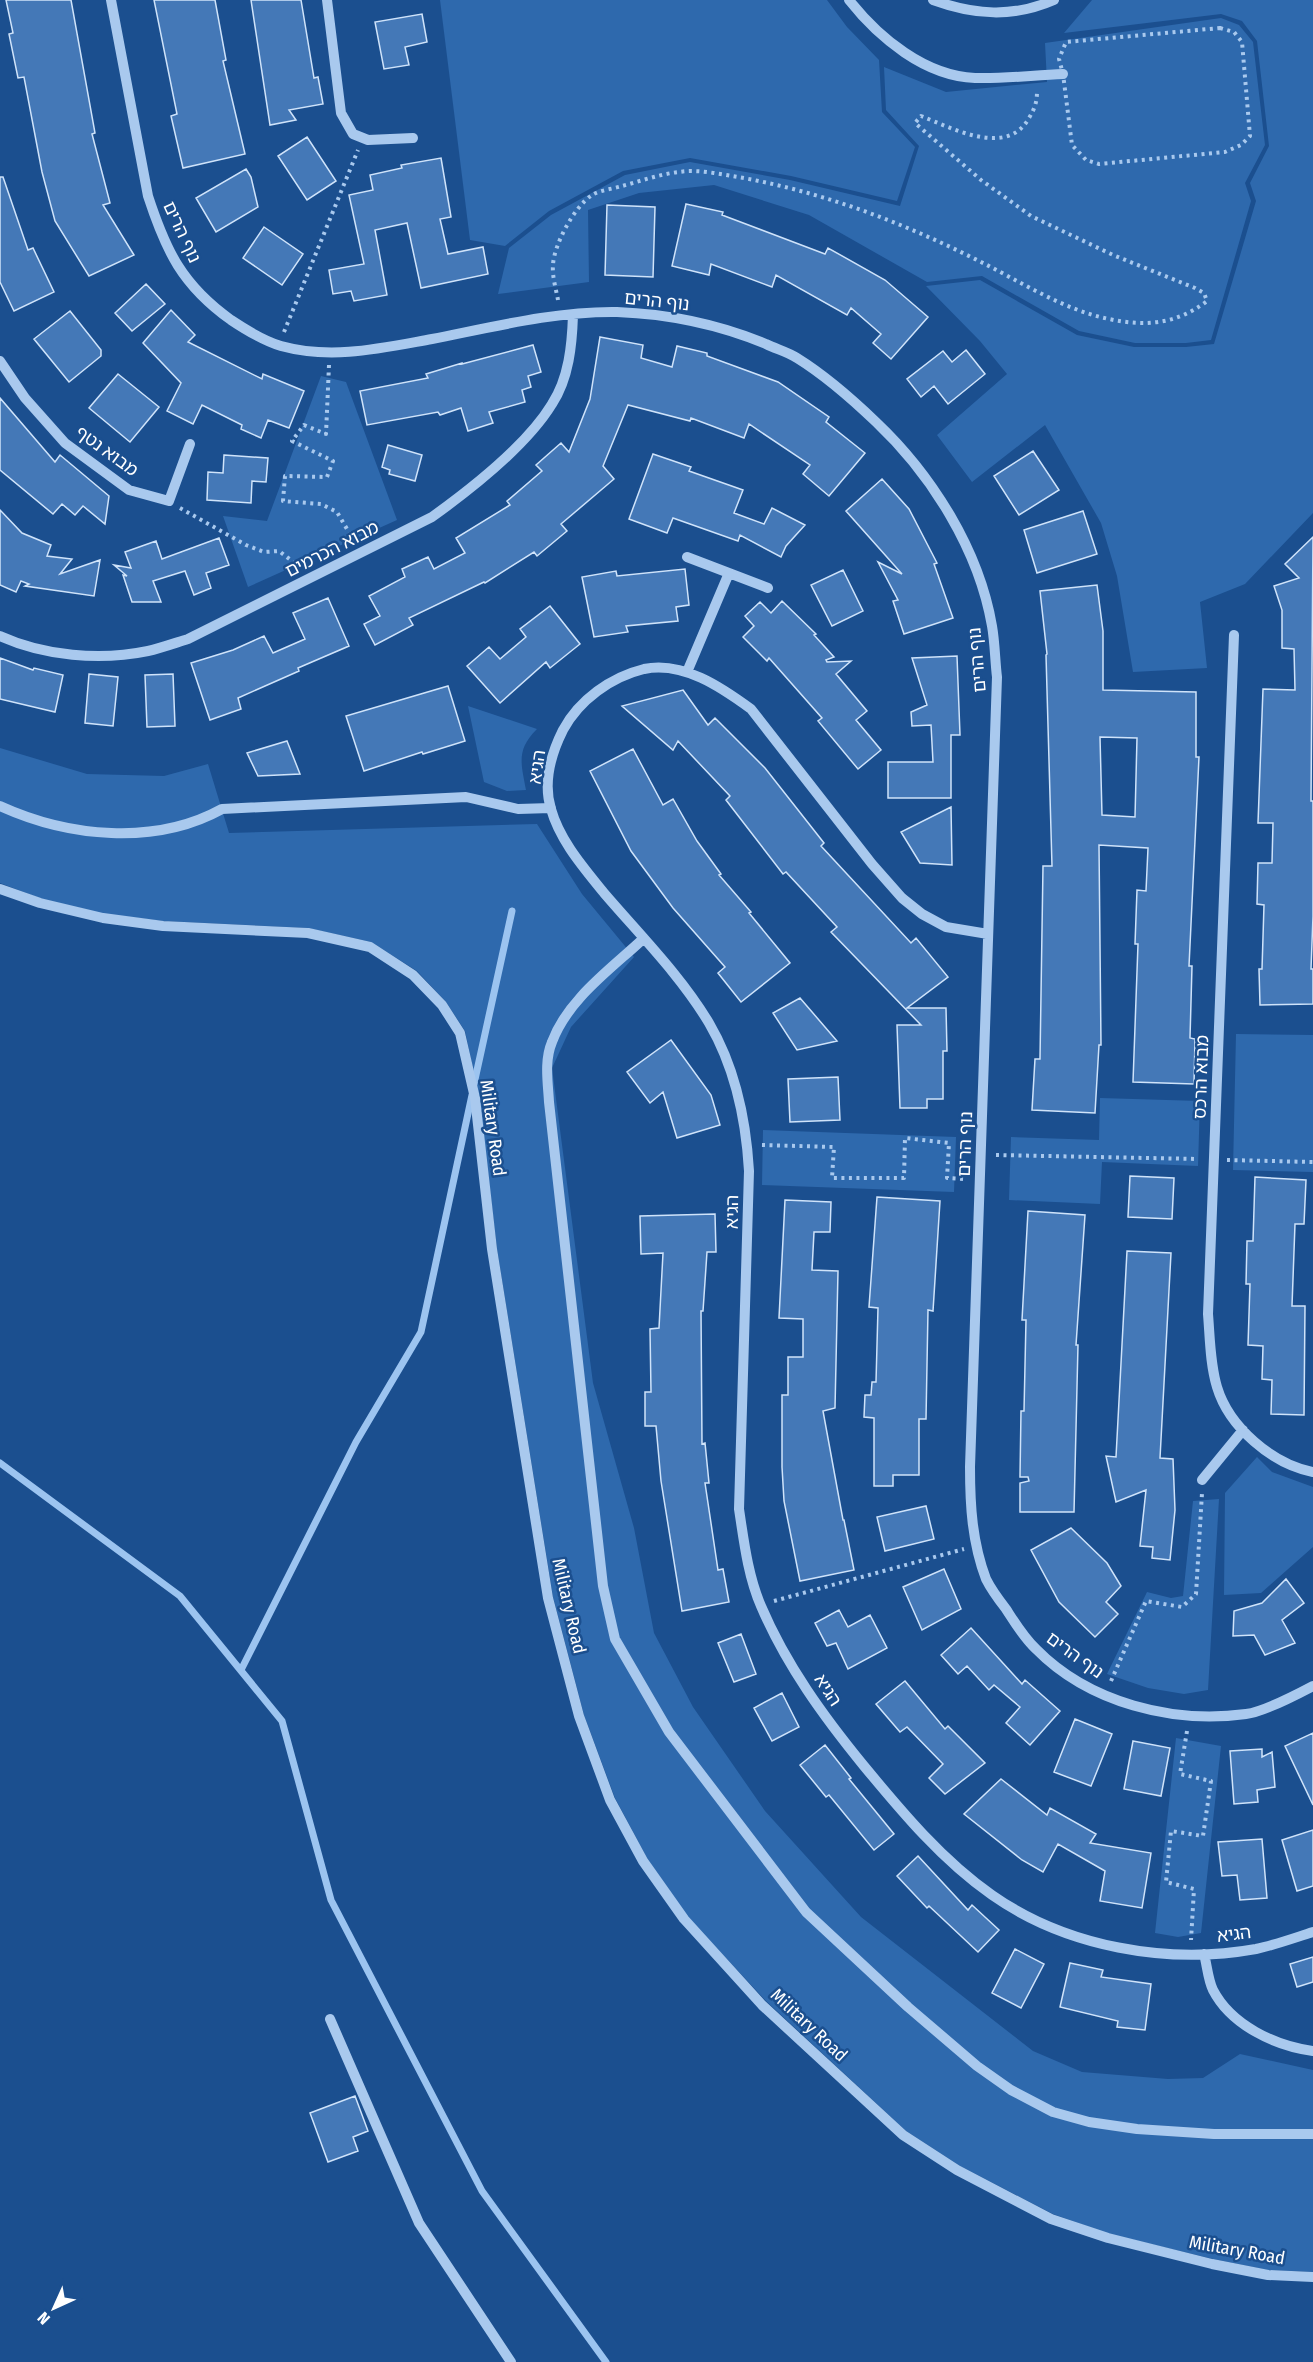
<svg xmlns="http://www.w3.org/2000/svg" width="1313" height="2362" font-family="'Fira Sans Condensed','Noto Sans Hebrew',sans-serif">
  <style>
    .green { fill: #2e69ad }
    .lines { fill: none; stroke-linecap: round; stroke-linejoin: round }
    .stream { stroke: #9cc4f0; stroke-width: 7 }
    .building { fill: #4478b7; stroke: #cfe3fa; stroke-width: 1.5; fill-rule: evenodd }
    .path { stroke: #a9c9ee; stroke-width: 4; stroke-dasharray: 3 4.5; stroke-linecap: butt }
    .minor { stroke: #a9c9ee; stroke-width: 10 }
    .labels { text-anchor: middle; stroke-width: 5; stroke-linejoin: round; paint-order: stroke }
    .street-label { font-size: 18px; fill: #fff; stroke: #1b4f8f }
  </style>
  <rect width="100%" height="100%" fill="#1b4f8f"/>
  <path class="green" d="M440,0H827L847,27L879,60L882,112L915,147L897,201L791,176L690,158L623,171L549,211L505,246L470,240Z
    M1092,0H1313V513L1245,584L1200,602L1207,668L1133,672L1117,576L1101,523L1045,425L972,482L937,435L1007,374L980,341L926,286L980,280L1077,335L1134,347H1186L1214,344L1256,201L1250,183L1269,146L1257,41L1242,21L1221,14L1064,33Z
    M1221,18L1239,25L1253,42L1265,145L1245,183L1251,201L1211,340L1186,343H1135L1079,331L982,276L927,282L809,215L714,185L639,193L588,210L589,282L498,294L509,248L551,215L625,175L690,162L790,180L900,206L919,146L886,110L884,67L946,92L1047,82L1045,43Z
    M321,376L346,382L397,520L248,587L223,516L267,521Z
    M468,706L537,729C516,750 521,763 526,790L507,791L484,782Z
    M0,748L87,774L164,776L208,764L229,833L537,824L582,894L634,957L571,1027L552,1068L593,1383L634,1528L654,1633L693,1707L765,1811L861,1917L1033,2051L1082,2072L1168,2079L1203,2078L1240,2054L1313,2070V2272L1268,2270L1213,2259L1109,2234L1053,2214L960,2166L906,2131L766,2001L687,1916L647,1858L615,1798L584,1715L553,1597L497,1249L479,1097L465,1031L446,1002L417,971L371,942L308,928L163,921L104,914L42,899L0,883Z
    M1236,1034L1313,1035V1172L1233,1170Z
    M1100,1098L1200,1101L1198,1166L1102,1162L1100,1204L1009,1200L1011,1137L1099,1140Z
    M763,1130L956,1137L954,1192L762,1185Z
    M1257,1457L1272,1472L1313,1487V1547L1261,1593L1224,1595L1225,1493Z
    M1219,1499L1208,1690L1184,1694L1148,1688L1107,1674L1147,1592L1171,1598L1183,1596L1193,1501Z
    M1176,1738L1221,1746L1201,1933L1178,1937L1155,1933Z"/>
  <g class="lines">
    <path class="stream" d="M474,1084L512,911
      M0,1463L180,1596L282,1721L331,1900L482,2191L606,2362
      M241,1670L356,1442L421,1332L472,1095"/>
  </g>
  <path class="building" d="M6,0H71L95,133L92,134L110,203L103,205L134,255L89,276L55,221L42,172L24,77L18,78L9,34L13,33Z
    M154,0H215L226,60L223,61L245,154L183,168L171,116L177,114Z
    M251,0H301L314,78L318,77L323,104L289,110L296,120L270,125Z
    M422,14L427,42L405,47L409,65L384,69L375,22Z
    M307,137L336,181L307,200L278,156Z
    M441,158L451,217L440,219L448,254L483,247L488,274L421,288L407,223L375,230L387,295L354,301L351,291L333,294L329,270L364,264L349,195L373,190L370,175L402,168L401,165Z
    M246,169L251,177L258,207L216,232L196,198Z
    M0,177H3L28,250L33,248L54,292L14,311L0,282Z
    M686,204L723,212L722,215L825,254L828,248L885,280L928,317L891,359L873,343L881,334L851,308L847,315L776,275L772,287L711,264L709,275L672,266Z
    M607,205L655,207L653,277L605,275Z
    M264,227L303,254L282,285L243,258Z
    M146,284L165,304L132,331L115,313Z
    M171,310L195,335L188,342L262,379L263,374L304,391L289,428L268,420L261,438L241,429L242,425L202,405L193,424L167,411L181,383L143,343Z
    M70,311L101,350V356L69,382L34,339Z
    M600,337L643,345L641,358L672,367L677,346L707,353V356L778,382L829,417L826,422L865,453L829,496L803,474L810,465L749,424L744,438L691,418L690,421L628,405L603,466L614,479L561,524L567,531L537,556L534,552L485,583L484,582L409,618L413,625L375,645L364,624L380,616L369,596L405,577L402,569L428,557L434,569L465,553L456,538L510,505L507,501L542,471L536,465L561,443L569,452L590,399Z
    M533,345L541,372L528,376L531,387L522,390L525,402L489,412L493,423L468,431L461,408L440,415L438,412L367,425L360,391L428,378L426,374L462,363V364Z
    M966,350L985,374L948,404L934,386L921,397L907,379L943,351L952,362Z
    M118,374L159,407L130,442L89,408Z
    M0,398L55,462L60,455L109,496L105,524L83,506L75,515L62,504L53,514L0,470Z
    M388,445L422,455L415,481L389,474L390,470L382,467Z
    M1033,451L1059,490L1019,515L994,476Z
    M653,454L691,467L689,471L743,490L734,513L764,524L772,508L805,525L786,546L781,557L740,535L738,541L673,518L667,533L629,519Z
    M224,455L268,458L266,482L252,481L251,503L207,500L208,472L223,473Z
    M882,479L909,509L937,563L934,564L953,618L904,634L893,601L898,600L878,562L902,574L846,511Z
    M0,510L22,533L51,545L47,556L72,559L60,574L100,560L94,596L25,586L29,584L21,581L16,592L0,585Z
    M1083,511L1097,554L1037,573L1024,530Z
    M1313,537L1311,801H1313V916L1311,969H1313V1004L1260,1005L1259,969H1262L1264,905L1257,904L1258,863H1272L1273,823H1258L1263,689L1295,690L1294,649L1282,648V610L1274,586L1299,578L1285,564Z
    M219,538L229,565L206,573L211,588L194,595L185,571L153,581L161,602H132L123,575L127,576L114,565L131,568L125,552L156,541L162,559Z
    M685,569L689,605L676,607L678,621L626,626L628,632L594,637L582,577L616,571L617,576Z
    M843,570L863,611L832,626L811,585Z
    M1097,585L1103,631V690L1196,692V757H1199L1189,966H1192L1190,1038L1195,1039L1194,1084L1133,1082L1138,944H1135L1137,890L1146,891L1148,848L1099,845L1101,1045H1099L1095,1113L1032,1110L1035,1059H1040L1043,866H1052L1046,655L1047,654L1040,591ZM1100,737L1137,738L1135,817L1102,815Z
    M328,598L349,646L298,668L299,671L238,698L241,709L210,720L191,663L233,650L264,636L273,653L305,639L293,613Z
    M782,601L816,634L814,635L834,657L826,660L827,662L851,661L836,674L867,711L856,720L881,750L858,769L818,721L822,718L769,658L767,661L743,637L754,626L745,616L760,602L771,613Z
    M550,606L580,644L550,668L546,662L500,703L467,666L489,647L500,659L526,637L520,629Z
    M957,656L960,735H951V798H888V762H933L931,725L912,726L911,712L927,705L912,658Z
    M0,658L33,670L34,668L63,675L55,712L0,699Z
    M89,674L118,677L113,726L85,723Z
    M173,674L175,726L147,727L145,675Z
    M448,686L465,741L423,754L422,752L364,771L346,716Z
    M683,690L708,725L715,718L765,768L824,843L821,846L911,943L916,938L948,977L907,1008H946L947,1051H943V1099H927V1108H900L897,1025H921L831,932L837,927L786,872L783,874L726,800L730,796L678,741L673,750L622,706Z
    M287,741L300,774L258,776L247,753Z
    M633,749L663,805L673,799L697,841L721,874L719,875L751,912L749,913L790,963L741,1002L718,973L725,967L673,908L631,851L590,771Z
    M951,807L952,865L920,863L901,832Z
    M800,998L837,1041L797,1050L773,1013Z
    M671,1040L711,1095L720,1125L677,1138L663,1092L650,1103L627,1072Z
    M838,1077L840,1120L790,1122L788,1079Z
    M1130,1176L1174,1178L1172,1219L1128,1217Z
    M1255,1177L1306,1180L1304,1224H1295L1292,1306H1305L1304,1415L1271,1414L1272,1380L1262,1379L1263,1346L1248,1345L1250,1284H1246L1247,1241H1253Z
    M877,1197L940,1201L933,1311L928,1310L926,1419H919V1475H893V1486H874V1418L864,1417L865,1395H871L872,1382H876L878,1308L869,1307Z
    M785,1200L831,1202L830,1232H814L812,1270L838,1271L835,1408L823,1411L843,1520H844L854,1570L800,1581L784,1501L782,1467V1395H788V1357H803V1319L779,1318Z
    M1028,1211L1085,1215L1076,1345H1078L1074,1512H1020V1483L1029,1481L1028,1477H1020L1021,1411H1024L1026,1320H1022Z
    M715,1214L716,1252H707L703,1311H701L702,1444L705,1443L709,1483H705L718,1570L723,1569L729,1602L682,1611L661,1481L656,1426H645V1392H651L650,1329L659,1328L663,1253L641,1254L640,1216Z
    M1127,1251L1171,1253L1160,1458L1173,1459L1175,1510L1170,1560L1152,1558L1153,1547L1140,1546L1146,1490L1116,1502L1106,1456L1116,1457Z
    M926,1506L934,1539L885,1551L877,1517Z
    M1071,1528L1107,1563L1121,1586L1106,1602L1118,1614L1095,1637L1059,1602L1031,1550Z
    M944,1569L961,1609L922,1630L903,1587Z
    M1286,1579L1304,1603L1282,1620L1295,1643L1265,1655L1254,1635L1233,1636L1234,1611L1262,1603Z
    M839,1610L848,1627L870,1615L887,1648L848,1669L836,1643L827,1646L815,1623Z
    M971,1628L1022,1684L1025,1680L1060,1711L1030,1745L1006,1723L1020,1707L994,1685L989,1690L967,1666L958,1674L941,1655Z
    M741,1634L756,1674L734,1682L718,1643Z
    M905,1681L945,1729L948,1726L985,1763L945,1794L929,1778L943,1764L907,1727L900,1732L876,1704Z
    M782,1693L799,1727L772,1741L754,1708Z
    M1075,1719L1112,1734L1091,1786L1054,1772Z
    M1313,1733V1805L1285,1746Z
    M1133,1741L1170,1748L1161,1796L1124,1789Z
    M825,1745L851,1778L849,1779L894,1834L874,1850L829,1795L826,1797L800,1765Z
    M1262,1749V1757L1272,1752L1275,1787L1257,1790L1258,1802L1234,1804L1230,1751Z
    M1001,1779L1047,1815L1050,1808L1096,1834L1090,1843L1151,1853L1142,1908L1100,1901L1105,1871L1058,1844L1043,1872L1022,1860L964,1814Z
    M1313,1830V1886L1297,1891L1282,1840Z
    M1262,1839L1267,1898L1240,1900L1237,1875L1222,1876L1218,1842Z
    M918,1856L968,1910L972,1905L999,1930L978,1952L929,1906L927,1908L897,1876Z
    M1015,1949L1044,1964L1021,2008L992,1993Z
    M1313,1957V1982L1297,1987L1290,1964Z
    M1070,1963L1103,1970L1101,1977L1151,1984L1145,2030L1117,2027L1118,2021L1060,2007Z
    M355,2096L368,2131L353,2137L358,2151L328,2162L310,2113Z"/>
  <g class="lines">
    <path class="path" d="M1220,28L1234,32L1242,42L1250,136L1241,145L1225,152L1099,164L1086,160L1072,145L1063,74L1059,59L1066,42Z
      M558,300C556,289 552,276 553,265C554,244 575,206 592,195C600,190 613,189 622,186C641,181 660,174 679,172C698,169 719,174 738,177C823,192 904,223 981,262C1021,282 1064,310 1109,319C1146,327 1177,324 1207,301L1204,293L1195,288L1113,255L1031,216L981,180L915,123L921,116C952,128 1007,158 1029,118C1035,108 1037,102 1037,91
      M284,332L358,150
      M329,365L326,434L304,425L292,441L333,461L327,477L285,476L283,501L321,504L337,512L354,541
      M180,508L246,545L264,552L279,551L300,567
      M762,1145L834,1147L832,1178H904L905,1138L949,1143L947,1178L964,1179
      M996,1155L1198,1159
      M1227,1160L1313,1162
      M774,1601L964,1549
      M1111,1681L1146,1601L1182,1607L1196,1594L1202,1493
      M1187,1731L1180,1774L1211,1781L1203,1836L1171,1831L1166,1882L1194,1889L1191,1940"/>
    <path class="minor" d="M111,0L148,196C166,251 182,285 231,320C246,330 264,341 281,346C332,360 382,348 432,339C493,327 556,311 617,312C669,314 718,324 766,344C776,349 788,352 797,358C826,376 852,399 876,422C932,475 979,550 992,626C995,643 995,661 997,677L970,1467C970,1505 972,1542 986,1579C991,1589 999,1600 1006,1609C1015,1623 1024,1638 1036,1649C1089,1703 1173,1724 1246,1714C1264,1712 1296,1695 1313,1686
      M327,0L341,113L353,134L368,140L413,138
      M849,0C879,38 925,76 975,78C1005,79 1034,75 1063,74
      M933,0C974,15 1013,18 1054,0
      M0,361L25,398L65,443L129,490L169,501L190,444
      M687,557L768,588
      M1234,635L1208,1314C1210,1338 1210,1364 1217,1387C1229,1427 1272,1464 1313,1472
      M0,636C44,656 100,661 148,651C161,648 175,643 188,639L432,517C471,489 527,445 552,404C569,378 572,345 573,315
      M687,672L729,573
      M0,806C68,837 155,846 222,809L466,797L518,809L551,808
      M0,889L40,903L103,918L163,926L308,933L370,947L413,975L442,1005L460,1033L475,1098L492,1249L548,1598L579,1716L610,1800L643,1861L684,1919L762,2005L903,2135L957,2170L1051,2219L1108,2238L1212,2264L1268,2275L1313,2277
      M988,934L946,927L922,914L902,898L872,864L751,709C721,687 683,661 644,669C611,677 579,700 563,730C551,754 543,783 551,809C560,841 584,868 604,893C640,935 681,976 709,1023C736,1069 746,1119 749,1171L739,1509C744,1542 748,1576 761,1606C786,1665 824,1717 864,1766C902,1812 942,1860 992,1895C1066,1947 1167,1965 1256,1949C1275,1945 1294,1938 1313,1932
      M643,939C611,969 568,999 552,1042C544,1061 548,1083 549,1102L603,1586L615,1639L669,1732L806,1912L908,2007L977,2066L1011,2090L1053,2112L1089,2122L1137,2129L1214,2134H1313
      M1202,1480L1243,1430
      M1204,1954C1207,1965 1208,1980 1213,1990C1231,2025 1275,2046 1313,2051
      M330,2019L419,2223L511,2362"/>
  </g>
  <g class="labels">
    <g class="street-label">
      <text transform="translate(182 232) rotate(65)" y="6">נוף הרים</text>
      <text transform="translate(657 301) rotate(6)" y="6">נוף הרים</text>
      <text transform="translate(107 451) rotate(36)" y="6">מבוא נטף</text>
      <text transform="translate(332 549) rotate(-27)" y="6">מבוא הכרמים</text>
      <text transform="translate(977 660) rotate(-95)" y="6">נוף הרים</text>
      <text transform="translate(537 767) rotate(-82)" y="6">הגיא</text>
      <text transform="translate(1201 1077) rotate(-88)" y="6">מבוא הרכס</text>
      <text transform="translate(493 1128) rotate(82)" y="6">Military Road</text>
      <text transform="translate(965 1144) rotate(-88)" y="6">נוף הרים</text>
      <text transform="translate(732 1212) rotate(-89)" y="6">הגיא</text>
      <text transform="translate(569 1606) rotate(77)" y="6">Military Road</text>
      <text transform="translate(1075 1655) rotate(36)" y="6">נוף הרים</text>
      <text transform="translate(828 1690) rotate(57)" y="6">הגיא</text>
      <text transform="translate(1234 1934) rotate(-7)" y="6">הגיא</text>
      <text transform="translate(809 2025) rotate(43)" y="6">Military Road</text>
      <text transform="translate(1237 2250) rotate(10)" y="6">Military Road</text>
    </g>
  </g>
  <g transform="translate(54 2308) rotate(225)" stroke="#1b4f8f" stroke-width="4.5" paint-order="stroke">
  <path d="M0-4.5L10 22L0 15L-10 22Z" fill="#ffffff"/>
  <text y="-9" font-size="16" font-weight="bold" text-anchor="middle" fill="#ffffff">N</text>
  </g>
</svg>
